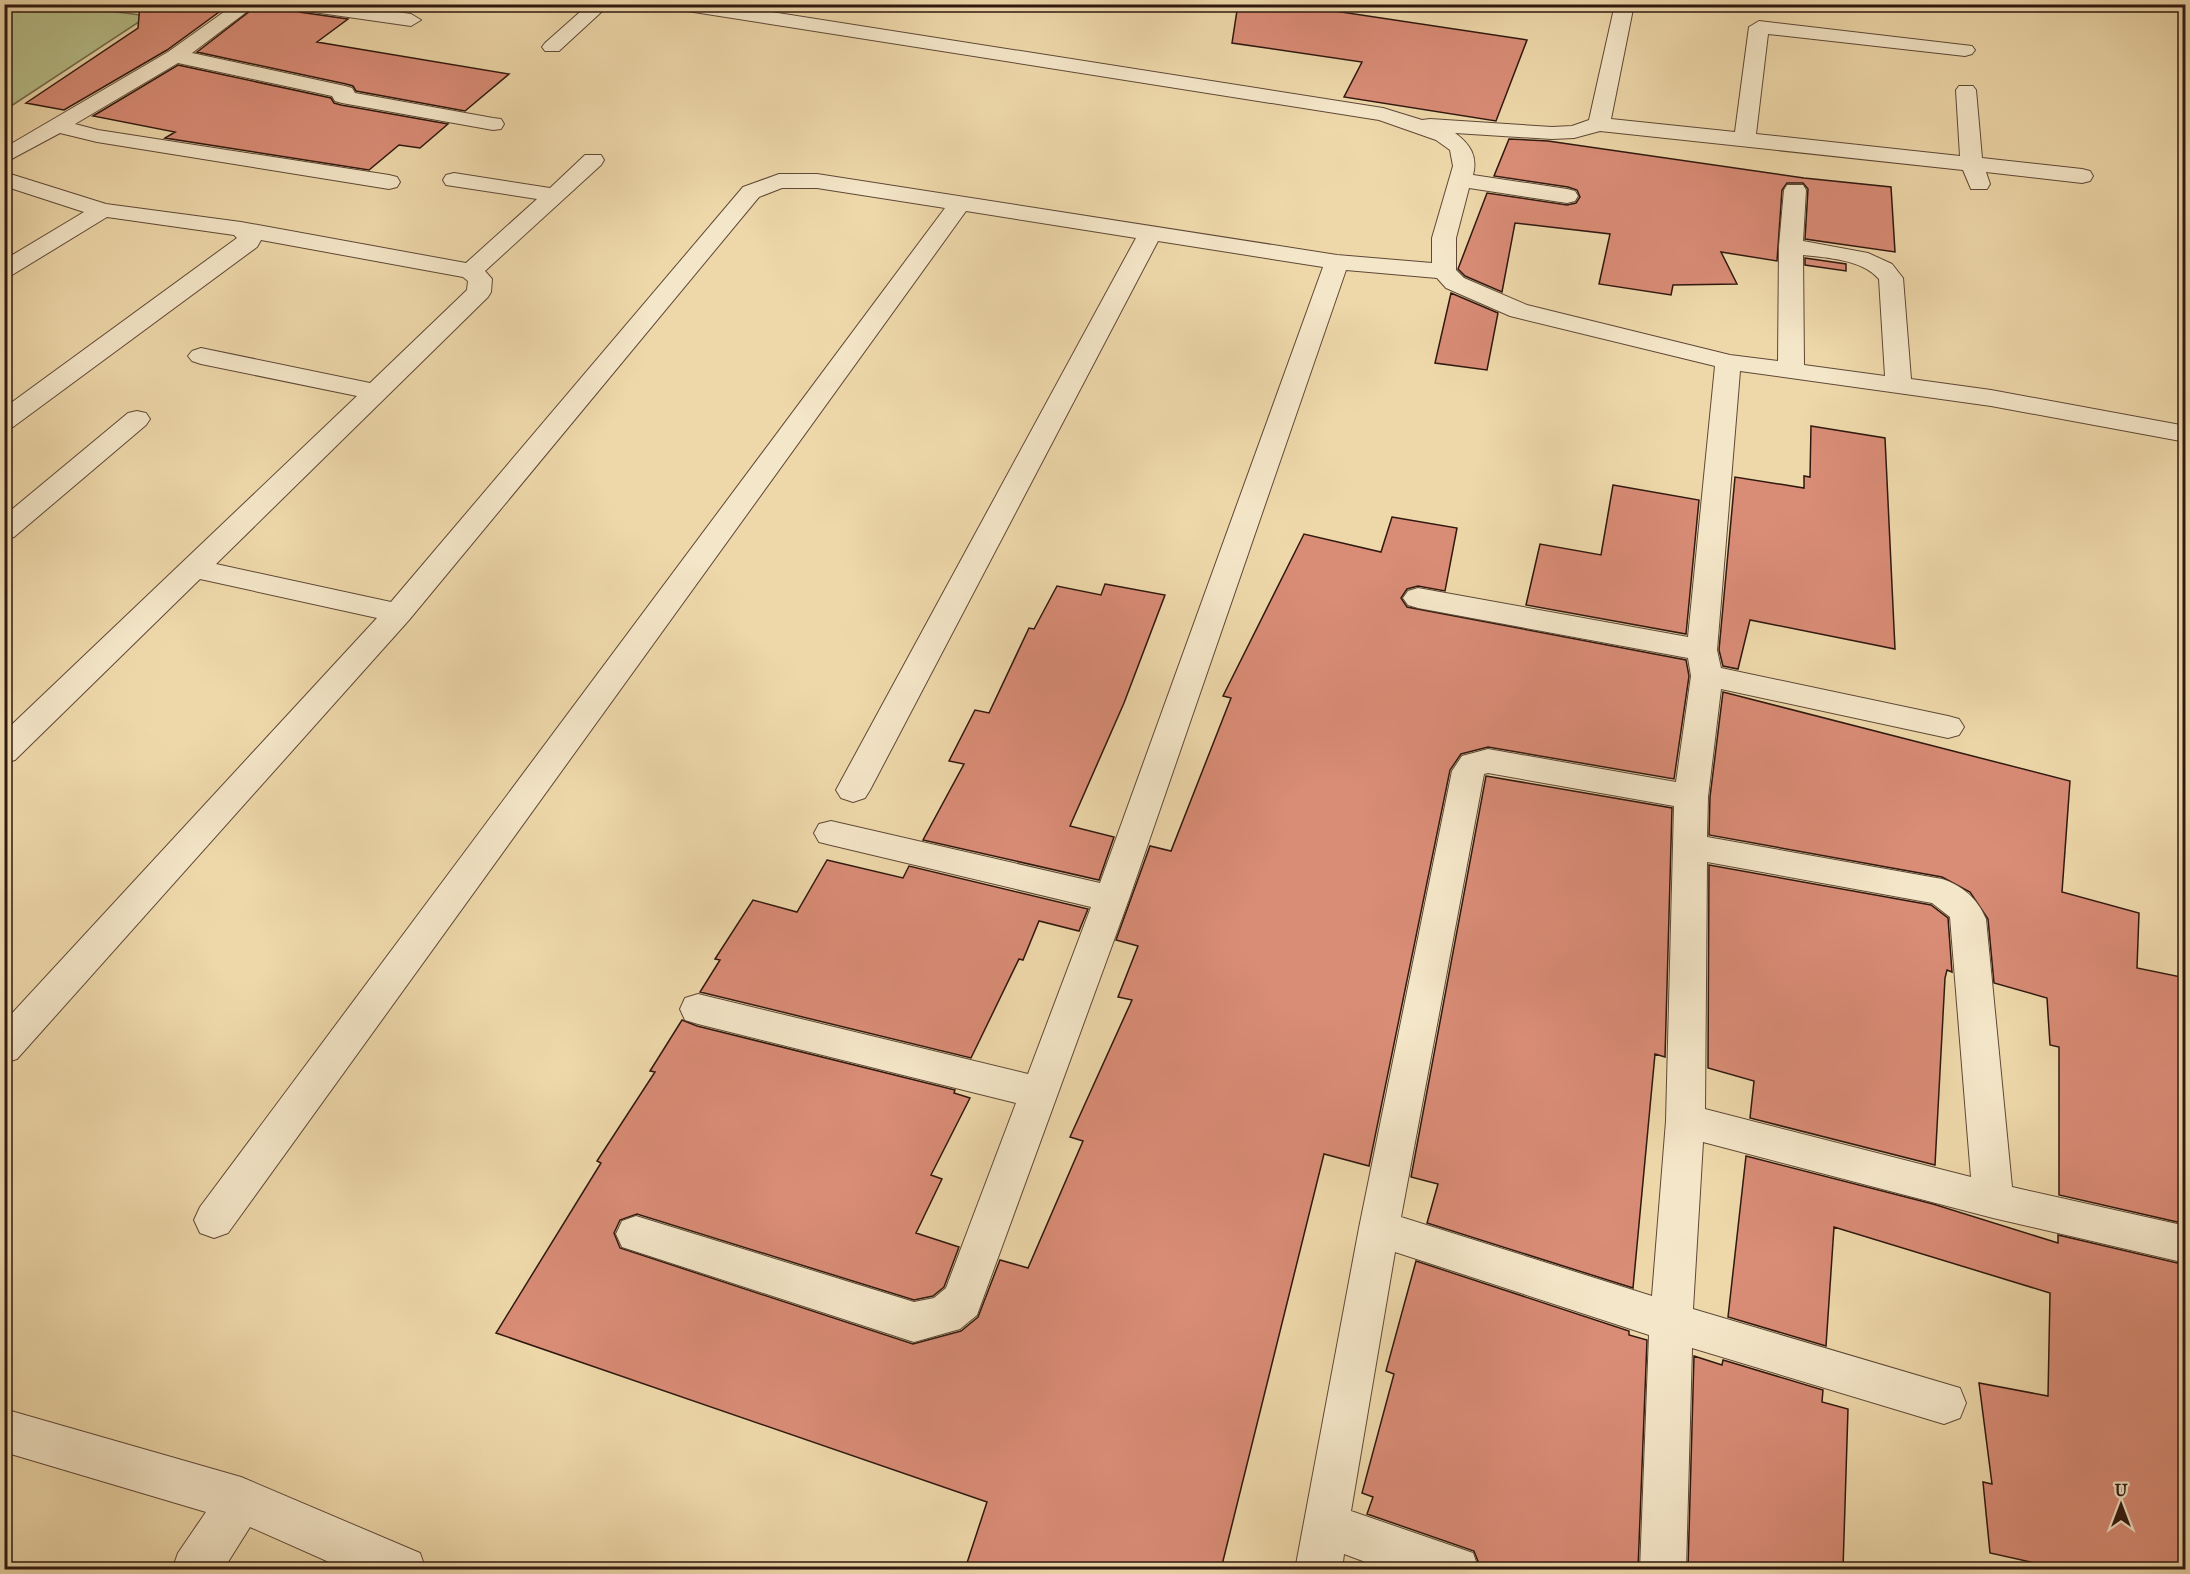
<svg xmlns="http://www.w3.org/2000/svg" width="2190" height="1574" font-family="'IM FELL Great Primer',serif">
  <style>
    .green { fill: #b7bf8a; stroke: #736c4c; stroke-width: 1.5 }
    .building { fill: #d98c76; stroke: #2f180f; stroke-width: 1.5 }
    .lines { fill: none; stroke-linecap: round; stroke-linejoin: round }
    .minor-casing { stroke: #5f4836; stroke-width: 2 }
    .minor { fill: #f4e6c8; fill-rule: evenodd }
  </style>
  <rect width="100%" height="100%" fill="#eed8aa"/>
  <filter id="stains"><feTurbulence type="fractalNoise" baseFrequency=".00333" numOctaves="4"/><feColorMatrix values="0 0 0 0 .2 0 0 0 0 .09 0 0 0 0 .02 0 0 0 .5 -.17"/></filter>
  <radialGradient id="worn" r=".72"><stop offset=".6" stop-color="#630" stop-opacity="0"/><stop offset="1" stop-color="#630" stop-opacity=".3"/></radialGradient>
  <path class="green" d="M5,5H129L117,12L148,16L5,110Z"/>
  <path class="building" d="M140,4H230L167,50L64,110L26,103L138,28Z
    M259,4H288L299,12L348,19L317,42L509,74L465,111L356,91L353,86L346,84L197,52Z
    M1238,4H1288L1527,40L1496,121L1344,97L1362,62L1232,43Z
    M178,65L331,98L334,103L341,105L448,124L420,148L399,145L369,170L165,138L175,132L93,116Z
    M1509,139L1548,141L1804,178L1891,187L1895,252L1805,239L1808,189L1803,183H1787L1782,190L1777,261L1721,252L1737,284L1673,285L1671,295L1599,284L1610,234L1515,223L1502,292L1465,276L1458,269L1487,193L1567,205L1576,203L1580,197L1577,190L1568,187L1494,176Z
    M1805,258L1846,264V271L1805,265Z
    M1451,293L1498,313L1487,370L1435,363Z
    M1811,426L1885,438L1895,649L1750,620L1738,669L1723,666L1719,650L1735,477L1804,488V476L1810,477Z
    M1613,485L1699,500L1686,634L1526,605L1540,544L1601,555Z
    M1392,517L1457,528L1445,591L1418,586L1407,589L1401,598L1407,607L1686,660L1689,676L1674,779L1488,747L1461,754L1450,770L1369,1166L1324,1154L1221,1569H965L987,1502L496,1333L601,1163L597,1161L655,1072L650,1071L682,1020L697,1026L955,1090L954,1093L970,1098L931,1175L942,1179L916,1233L959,1247L944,1287L933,1296L914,1300L637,1214L620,1220L614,1233L620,1248L913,1344L961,1331L978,1317L1000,1260L1028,1268L1083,1141L1070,1137L1132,1000L1118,997L1138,946L1116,940L1150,846L1171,851L1231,698L1223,696L1304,534L1381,552Z
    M1105,584L1165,595L1124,703L1070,826L1114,837L1099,880L923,840L964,764L949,761L975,710L989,713L1029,628L1034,629L1057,586L1101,595Z
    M1723,692L2070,781L2062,892L2139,913L2137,968L2186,978V1224L2059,1195V1047L2050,1045L2047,998L1994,983L1988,919L1970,892L1942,877L1709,835L1710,797Z
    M1486,776L1672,808L1665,1057L1655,1054L1633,1288L1427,1223L1438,1184L1411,1177Z
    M827,860L903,878L909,866L1088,909L1079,931L1039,921L1023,960L1019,959L971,1058L700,992L720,960L715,959L753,900L797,912Z
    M1709,865L1931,905L1948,918L1952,972L1947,970L1945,978L1935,1165L1750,1118L1754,1081L1708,1068Z
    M1746,1156L1933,1204L2058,1243V1235L2186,1265V1569H2062L1990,1553L1983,1482L1992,1484L1979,1383L2048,1396L2050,1293L1834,1227L1826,1346L1728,1317Z
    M1416,1261L1629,1331V1335L1647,1340L1638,1569H1481L1474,1551L1367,1514L1373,1497L1362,1493L1394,1374L1386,1371Z
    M1694,1356L1722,1365L1723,1360L1823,1390L1822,1402L1848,1409L1843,1569H1688Z"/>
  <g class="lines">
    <g class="minor-casing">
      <path id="minor" d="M235,4H257L192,53L345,86L352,88L355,93L493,118L501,119L504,124L501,129L493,130L342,103L335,101L332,96L178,63L75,124L98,130L389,175L397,177L400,182L397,187L389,189L97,142L60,133L4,163V148L168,52Z
        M290,4H343L411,14L421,20L411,26L299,10Z
        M589,4H610L559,51H545L542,47L545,43Z
        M672,4H721L1383,108L1422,120L1430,119L1552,127L1572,126L1589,120L1615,4H1634L1611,119L1735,132L1749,27L1759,21L1972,46L1975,50L1972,54L1965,56L1768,34L1756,134L1960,156L1956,90L1959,86H1973L1976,90L1982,158L2082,169L2090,171L2093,176L2090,181L2082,183L1986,172L1990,184L1987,189H1971L1963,170L1600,131L1574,138L1552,139L1455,133C1470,144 1478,156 1473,175L1567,189L1575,191L1578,196L1575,201L1567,203L1469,188L1456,238V270L1464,278L1527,305L1730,355L1778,361L1779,246L1784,190L1787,185H1803L1806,190L1803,241L1868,253L1892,264L1899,273L1903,278L1911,379L1991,390L2186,426V442L1991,406L1740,371L1717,650L1721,668L1948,716L1959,719L1964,727L1959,735L1948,738L1721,689L1708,797L1707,837L1942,879C1963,886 1977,898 1986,919L2012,1187L2186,1226V1263L1993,1218L1703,1142L1693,1309L1960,1388L1966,1403L1960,1418L1944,1424L1692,1348L1686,1570H1640L1649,1335L1395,1252L1351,1511L1473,1553L1479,1570H1387L1344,1554L1342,1570H1295L1359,1228L1452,771L1462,756L1488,749L1676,782L1691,676L1688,658L1418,608L1408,605L1403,598L1408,591L1418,588L1688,637L1715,366L1510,316L1446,288L1437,278L1346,270L1129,899L977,1315L960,1329L914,1342L622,1247L616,1234L622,1221L636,1216L914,1302L934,1298L946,1288L1016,1103L698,1024L685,1020L680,1009L685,998L698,994L1028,1074L1091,907L831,845L819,842L814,833L819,824L831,821L1100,883L1323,267L1158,241L870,790L865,798L853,802L841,798L836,790L1136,238L966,211L228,1233L214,1238L200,1233L194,1220L200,1207L945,208L817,188H782L759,197L409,620L17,1059L4,1063V1022L377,618L200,579L15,760L4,763V732L357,396L201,364L192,361L188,356L192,351L201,348L370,383L467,290L468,281L463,277L261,240L257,247L13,427L4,429V408L237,238L234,235L107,217L12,275L4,277V260L84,212L4,186V172L106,204L241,222L466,263L537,199L446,185L443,180L446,175L454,173L550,188L585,155H601L604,160L601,165L485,271L492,279L491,292L488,297L216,564L391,602L743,187L779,174H817L1337,255L1432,263V238L1453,166L1450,150L1436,140L1379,120L681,10ZM1803,255C1828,258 1861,259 1879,279L1885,376L1804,365ZM1488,773L1674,806L1666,1121L1652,1296L1401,1217L1484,774ZM1707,862L1932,903L1950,917L1971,1177L1705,1109Z
        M137,411L146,413L150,419L146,425L14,537L4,540V516L128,413Z
        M4,1409L241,1477L420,1553L426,1570H347L250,1527L223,1570H172L178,1553L206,1512L4,1452Z"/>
    </g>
    <use href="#minor" class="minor"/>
  </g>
  <rect width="2190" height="1574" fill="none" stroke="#eed8aa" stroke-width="24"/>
  <rect x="6" y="6" width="2178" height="1562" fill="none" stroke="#2f180f" stroke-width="3"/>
  <rect x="12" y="12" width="2166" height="1550" fill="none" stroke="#2f180f" stroke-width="1.5"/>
  <g transform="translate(2121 1505)" stroke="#f4e6c8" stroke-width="4.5" paint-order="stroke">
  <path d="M0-4.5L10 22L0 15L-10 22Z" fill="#2f180f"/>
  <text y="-9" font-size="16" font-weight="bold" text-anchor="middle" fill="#2f180f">U</text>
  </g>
  <rect width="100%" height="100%" filter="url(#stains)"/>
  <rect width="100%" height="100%" fill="url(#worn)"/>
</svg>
